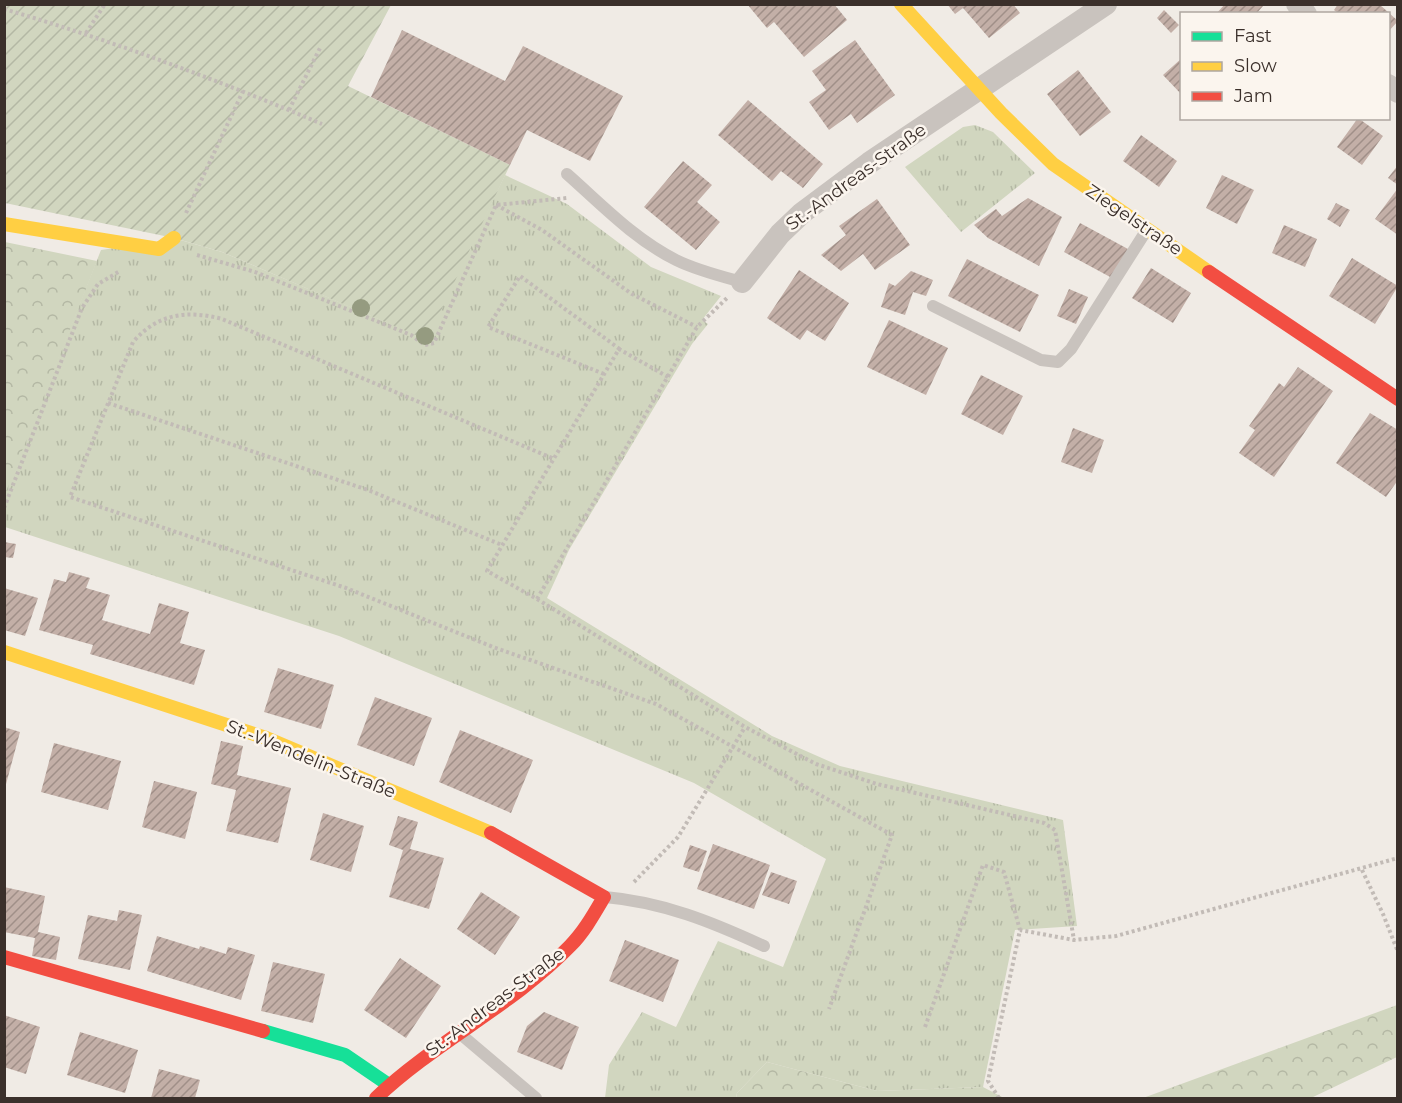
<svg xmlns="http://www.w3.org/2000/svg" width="1402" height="1103" font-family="Montserrat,sans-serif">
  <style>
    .grass { fill: url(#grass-tufts) }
    .forest { fill: url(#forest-crowns) }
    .garden { fill: url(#garden-furrows) }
    .building { fill: url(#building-hatch) }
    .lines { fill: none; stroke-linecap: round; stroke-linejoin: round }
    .path { stroke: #c2bbb6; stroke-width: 4; stroke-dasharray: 3 3; stroke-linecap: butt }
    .lane { stroke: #c9c3be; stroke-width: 12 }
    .street { stroke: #c9c3be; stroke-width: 22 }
    .fast { stroke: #16e098; stroke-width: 14 }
    .slow { stroke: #ffcf43; stroke-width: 14 }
    .jam { stroke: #f24e42; stroke-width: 14 }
    .tree { fill: #959b80 }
    .labels { text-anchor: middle; stroke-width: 5; stroke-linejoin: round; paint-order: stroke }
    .street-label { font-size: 18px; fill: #3b302b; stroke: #fbf5ee }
  </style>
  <defs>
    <pattern id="grass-tufts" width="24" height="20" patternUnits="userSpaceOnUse" patternTransform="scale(1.5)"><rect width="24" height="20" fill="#d1d6bf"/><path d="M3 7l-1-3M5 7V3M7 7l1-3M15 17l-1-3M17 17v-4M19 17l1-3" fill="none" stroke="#b4b8a4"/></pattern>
    <pattern id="forest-crowns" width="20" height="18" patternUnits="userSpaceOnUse" patternTransform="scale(1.5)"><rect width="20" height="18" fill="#d1d6bf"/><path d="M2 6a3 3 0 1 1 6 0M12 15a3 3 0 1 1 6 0" fill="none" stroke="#b4b8a4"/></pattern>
    <pattern id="garden-furrows" width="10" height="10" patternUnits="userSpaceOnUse" patternTransform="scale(1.5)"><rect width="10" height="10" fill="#d1d6bf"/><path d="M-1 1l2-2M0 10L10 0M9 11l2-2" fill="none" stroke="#b4b8a4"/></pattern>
    <pattern id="building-hatch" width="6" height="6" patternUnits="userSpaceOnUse" patternTransform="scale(1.5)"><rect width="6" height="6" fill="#c3afa7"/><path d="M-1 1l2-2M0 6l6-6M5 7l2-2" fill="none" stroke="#a08f88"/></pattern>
  </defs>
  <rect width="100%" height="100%" fill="#f0ebe5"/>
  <path class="grass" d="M975,125L993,132L1035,173L961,232L905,167L963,127Z
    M505,175L567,204L651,267L721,296L702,320L708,324L692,344L569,550L547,598L772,736L840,766L1063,820L1077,926L1015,930L983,1087L877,1091L767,1062L737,1093L736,1098H605L609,1065L642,1012L676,1027L718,941L783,967L826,859L694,783L339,636L5,527L4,494L101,250L177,239L222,252L426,339Z"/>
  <path class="forest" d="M5,242L97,261L5,494L4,242Z
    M1397,1005V1057L1311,1098H1143Z
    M767,1062L877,1091L983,1087L1004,1098H736L737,1093Z"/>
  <path class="garden" d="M5,5H391L348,86L510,165L427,340L222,252L174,238L5,203Z"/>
  <path class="building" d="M747,4H834L847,20L804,57L774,22L767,28Z
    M947,4H1013L1020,13L989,38L963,8L955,14Z
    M1225,4H1261L1263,6L1256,14H1216Z
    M1338,4H1379L1398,21L1388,32V14H1339L1334,10Z
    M1164,10L1179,25L1171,33L1157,18Z
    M402,30L505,81L523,46L623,96L590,161L527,130L510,165L371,97Z
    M855,40L895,95L857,123L851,114L829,130L809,102L826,90L812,71Z
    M1182,58V95L1163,75Z
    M1078,70L1111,112L1080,136L1047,94Z
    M748,100L823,164L803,188L781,171L772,181L718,135Z
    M1358,118L1383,136L1362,165L1337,147Z
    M1141,135L1177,161L1159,187L1123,161Z
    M683,161L712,185L697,202L720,222L696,250L644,207Z
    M1398,165V185L1388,178Z
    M1222,175L1254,190L1237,224L1206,208Z
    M1398,188V235L1375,219Z
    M1028,198L1062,217L1039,266L988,238L974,225L996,209L1002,216Z
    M877,199L910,245L875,270L863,254L841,271L821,255L846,235L839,226Z
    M1336,203L1350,210L1340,227L1327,219Z
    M1080,223L1128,249L1112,278L1064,252Z
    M1284,225L1317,239L1305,267L1272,253Z
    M1352,258L1398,286L1375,324L1329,296Z
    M967,259L1039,295L1020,332L948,296Z
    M1151,268L1191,293L1173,323L1132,298Z
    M799,270L849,303L825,341L807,330L800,340L767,318Z
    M911,271L933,280L926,296L913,292L905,315L881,307L889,283L895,286Z
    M1069,289L1088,297L1076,324L1057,316Z
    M889,320L948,348L926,395L867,367Z
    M1298,367L1333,391L1274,477L1239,453L1255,430L1249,426L1279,383L1284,387Z
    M981,375L1023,396L1003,435L961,414Z
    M1370,413L1398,430V480L1386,497L1336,463Z
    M1073,428L1104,440L1092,473L1061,462Z
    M4,542L16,544L13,558L4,557Z
    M69,572L90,578L86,588L110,595L102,620L150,634L159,603L189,612L180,643L205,650L194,685L90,654L93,645L39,630L54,579L66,582Z
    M4,588L38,598L25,636L4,630Z
    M278,668L334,685L321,729L264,712Z
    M375,697L432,718L414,766L357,745Z
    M4,727L20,732L5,788L4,787Z
    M460,730L533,760L511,813L439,782Z
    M221,741L243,746L237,775L291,788L278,843L226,831L236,790L211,784Z
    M54,743L121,761L108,810L41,792Z
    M154,781L197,792L185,839L142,827Z
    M323,813L364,826L351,872L310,860Z
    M398,816L418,822L410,849L444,858L429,909L389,897L403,850L389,845Z
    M713,844L770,865L754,909L697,889Z
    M690,845L707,851L699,872L683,867Z
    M771,872L797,881L789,904L762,895Z
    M4,887L45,896L38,932L60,937L56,960L32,956L35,938L4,932Z
    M481,892L520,917L495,955L457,929Z
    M119,910L142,915L130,970L78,959L88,915L117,921Z
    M157,936L199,949L200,946L226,954L228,947L255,955L241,1000L147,971Z
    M625,940L679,960L663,1002L609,981Z
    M400,958L441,986L406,1038L364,1010Z
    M273,962L325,974L313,1023L261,1011Z
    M544,1012L579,1027L562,1070L517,1052L527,1026Z
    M4,1015L40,1027L26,1074L4,1067Z
    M80,1032L138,1050L125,1093L67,1075Z
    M159,1069L200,1080L195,1098H151Z"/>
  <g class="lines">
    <path class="path" d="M4,9C113,41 218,80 322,124
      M86,33L105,4
      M289,110L320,48
      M496,205L542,230L632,294L697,327
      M186,213L243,91
      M197,255L255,272L411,335L425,345L434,343L496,205L567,198
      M604,374L488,327L520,276L621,350
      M668,377L619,349L487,571L537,599L745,727L816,764L877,784L1044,823L1055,830L1074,940
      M108,403L368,490L502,545
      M552,458L222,319C188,310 158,313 133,342L70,497L346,588L493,647L656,704L892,835L829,1009
      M4,508L82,308L98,284L120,271
      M537,599L697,327L727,298
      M1362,870L1383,914L1398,952
      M634,882L678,837L745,727
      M925,1027L983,865L1004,872L1020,930
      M999,1098L988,1081L1020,930L1074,940L1116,936L1398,858"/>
    <path class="lane" d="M567,174C601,204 634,239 676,260C696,270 720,276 742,282
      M933,306L1041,360L1058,362L1071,349L1146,231
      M605,897C663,902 712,922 764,946
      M458,1032L536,1098"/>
    <path class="street" d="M1297,4L1306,14
      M1388,85L1398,92
      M742,282L780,234L802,213L869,163L1106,4"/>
    <path class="fast" d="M263,1031L345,1055L389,1085"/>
    <path class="slow" d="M901,4L1001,113L1053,164L1209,272
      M4,224L159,249L174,238
      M4,652L266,738L491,833"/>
    <path class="jam" d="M1209,272L1398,399
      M4,957L263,1031
      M376,1098C436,1041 513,1005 570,946C584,932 594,914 604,897L491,833"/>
  </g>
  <g class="tree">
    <circle cx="361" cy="308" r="9"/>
    <circle cx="425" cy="336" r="9"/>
  </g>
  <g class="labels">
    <g class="street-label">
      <text transform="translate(856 177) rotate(-36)" y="6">St.-Andreas-Straße</text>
      <text transform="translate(1134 220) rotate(34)" y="6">Ziegelstraße</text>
      <text transform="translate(311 759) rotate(22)" y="6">St.-Wendelin-Straße</text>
      <text transform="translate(495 1002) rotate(-37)" y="6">St.-Andreas-Straße</text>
    </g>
  </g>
  <rect width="1402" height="1103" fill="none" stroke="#3b302b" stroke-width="12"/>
  <rect x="1180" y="12" width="210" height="108" fill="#fbf5ee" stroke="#aea6a0" stroke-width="1.5"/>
  <rect x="1192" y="32" width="30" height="9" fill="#16e098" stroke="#aea6a0" stroke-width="1.5"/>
  <text x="1234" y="42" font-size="18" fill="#3b302b">Fast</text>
  <rect x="1192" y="62" width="30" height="9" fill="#ffcf43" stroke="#aea6a0" stroke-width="1.5"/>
  <text x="1234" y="72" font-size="18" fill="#3b302b">Slow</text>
  <rect x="1192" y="92" width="30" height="9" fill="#f24e42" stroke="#aea6a0" stroke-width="1.5"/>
  <text x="1234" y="102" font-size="18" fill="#3b302b">Jam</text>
</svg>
